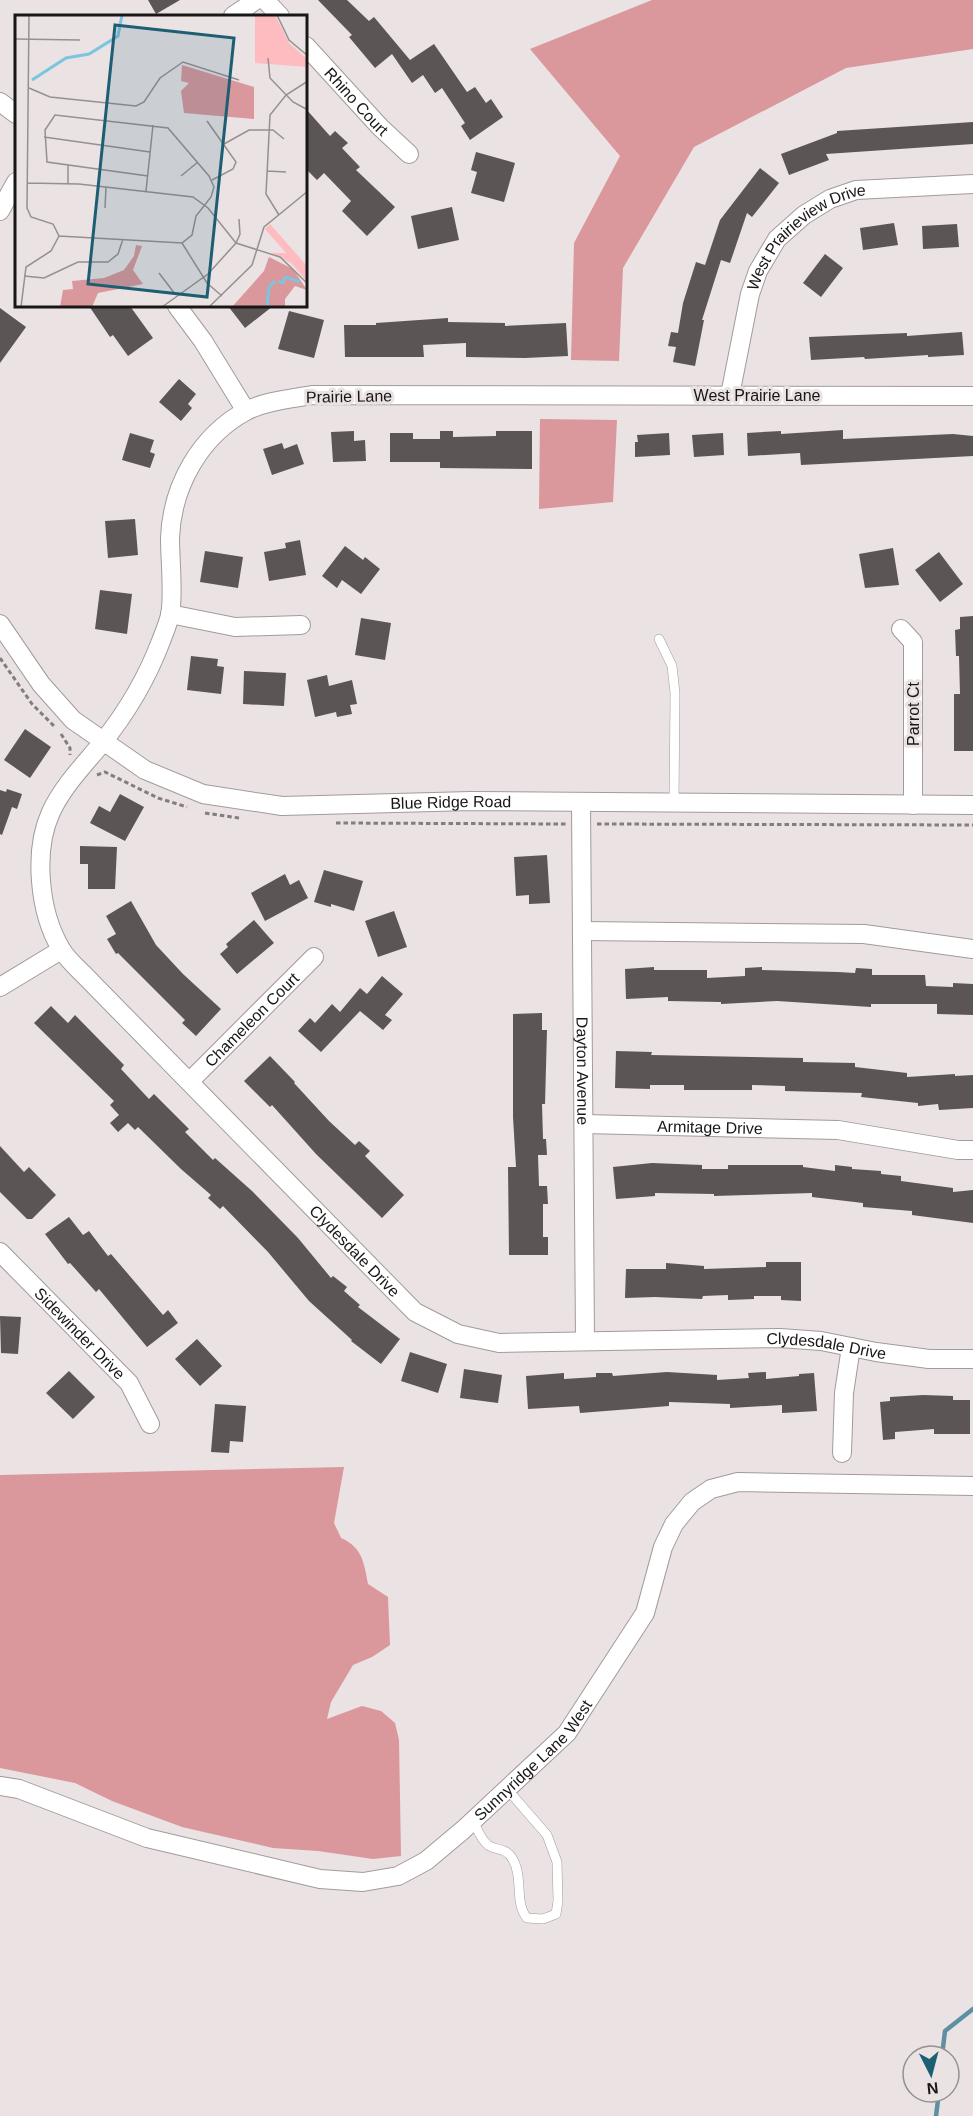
<svg xmlns="http://www.w3.org/2000/svg" width="973" height="2116" font-family="Helvetica,sans-serif">
  <style>
    .forest { fill: #da979c }
    .lines { fill: none; stroke-linecap: round; stroke-linejoin: round }
    .stream { stroke: #5e90a3; stroke-width: 4.5 }
    .building { fill: #5b5555 }
    .service-casing { stroke: #a29b9b; stroke-width: 10 }
    .minor-casing { stroke: #a29b9b; stroke-width: 20 }
    .path { stroke: #837d7e; stroke-width: 3; stroke-dasharray: 4.5 3; stroke-linecap: butt }
    .service { stroke: #fff; stroke-width: 9 }
    .minor { stroke: #fff; stroke-width: 18 }
    .labels { text-anchor: middle; stroke-width: 6; stroke-linejoin: round; paint-order: stroke }
    .street-label { font-size: 16px; fill: #191616; stroke: #eae2e3 }
    .inset-river { fill: none; stroke: #7cc5df; stroke-width: 3 }
    .inset-road { fill: none; stroke: #969091; stroke-width: 1.5 }
    .view { fill: #1d5e73; fill-opacity: 0.15; stroke: #1d5e73; stroke-width: 3 }
    .inset-edge { fill: none; stroke: #191616; stroke-width: 3 }
  </style>
  <rect width="100%" height="100%" fill="#eae2e3"/>
  <path class="forest" d="M652,0H973V49L846,68L694,147L623,268L619,361L571,360L574,243L620,156L530,49Z
    M540,419L617,420L613,502L539,509Z
    M344,1467L334,1523L341,1538C362,1547 364,1562 368,1584L388,1597L390,1645L372,1657L353,1665L331,1702L327,1719L362,1706L381,1711L395,1723L399,1740L401,1856L373,1859L318,1851L273,1848L182,1827L112,1801L75,1783L0,1768V1475Z"/>
  <g class="lines">
    <path class="stream" d="M942,2056L945,2031L973,2009
      M936,2116L939,2092"/>
  </g>
  <path class="building" d="M148,0H180L156,14Z
    M318,0H347L369,21L374,17L410,60L434,44L467,92L475,87L486,103L491,99L503,117L470,140L461,126L465,123L442,88L435,93L423,75L412,83L392,54L375,68L349,37L352,35Z
    M306,109L330,136L335,131L348,143L342,148L360,167L356,170L395,207L367,236L342,211L351,201L324,173L317,180L306,169Z
    M973,122V144L826,154L829,160L789,175L781,154L837,133V131Z
    M476,152L515,163L504,202L471,193L477,172L471,170Z
    M760,168L779,183L752,217L747,213L730,263L721,260L702,320H704L695,366L673,362L676,347L668,346L671,332L678,333L683,303L696,262L705,265L720,220Z
    M452,207L459,240L418,249L411,216Z
    M894,223L898,245L863,250L860,228Z
    M957,224L959,247L923,249L922,226Z
    M825,254L843,268L821,297L803,283Z
    M89,306H130L153,338L128,356L113,335L110,337Z
    M228,306H273L245,328Z
    M0,308L26,327L0,363Z
    M289,311L324,320L314,358L278,349Z
    M448,318V322L505,323V326L566,323L568,356L525,358L466,357V343L423,345L424,357H345L344,325H376V323Z
    M962,332L964,355L928,357V355L865,359L864,357L811,360L809,337L907,333V336Z
    M179,379L196,394L188,404L192,408L181,421L159,402Z
    M843,430V439L953,434L973,436V456L801,465L800,453L748,456L747,433L781,431V434Z
    M354,431V441L365,440L366,461L333,462L331,432Z
    M440,431H453V437L496,436V431H532V469L440,468V462H390V433H413V439H440Z
    M130,433L154,440L150,452L155,454L150,468L122,460Z
    M669,433L670,455L635,457V442H638L637,435Z
    M723,433L724,455L694,457L692,435Z
    M282,443L284,449L297,444L304,464L272,475L263,449Z
    M135,519L138,555L108,558L105,521Z
    M300,540L306,575L269,581L264,552L286,548L285,543Z
    M345,546L363,560L365,557L380,569L361,594L342,580L337,588L322,576Z
    M893,548L899,585L865,588L859,554Z
    M205,551L243,557L238,588L200,582Z
    M939,552L963,584L940,602L915,570Z
    M100,590L132,594L127,634L95,629Z
    M973,616V751H954V694H960L959,656H956L955,630L960,629V617Z
    M361,618L391,623L385,660L355,655Z
    M191,656L218,659L217,666L224,667L221,694L187,690Z
    M244,671L286,673L284,706L243,704Z
    M327,675L329,686L352,680L357,704L350,705L352,714L337,717L336,712L315,717L307,680Z
    M25,729L51,747L30,778L4,760Z
    M7,789L22,794L17,809L12,807L2,835L0,834V790L6,792Z
    M120,794L144,807L125,841L90,823L99,806L110,812Z
    M80,846L117,847L115,889H88V864H80Z
    M547,855L550,903L529,904V895L516,896L514,857Z
    M324,870L363,881L354,911L331,904V907L314,902Z
    M285,874L290,885L299,880L308,898L265,921L251,893Z
    M131,901L156,945L183,974L221,1009L196,1036L182,1023L185,1020L118,953L116,954L107,939L116,934L106,916Z
    M394,911L407,947L378,957L365,921Z
    M254,920L274,943L237,974L220,954L228,947L226,944Z
    M654,967V970H707V978L745,976V968L762,967V970L838,972L855,973L856,968L872,969V975H925L926,986L953,987V983L973,984V1015L937,1014V1004H871V1007L777,1001L721,1004V1002L668,1001V997L626,999L625,969Z
    M382,976L403,994L385,1015L392,1020L383,1030L360,1011L321,1052L298,1031L310,1018L315,1023L332,1004L340,1012L360,988L367,994Z
    M51,1006L68,1023L75,1015L124,1065L121,1069L149,1099L154,1094L189,1129L185,1132L213,1160L215,1158L252,1191L298,1238L331,1278L333,1276L347,1287L344,1291L360,1305L358,1307L400,1339L381,1364L351,1341L352,1340L309,1301L268,1252L223,1206L220,1209L208,1198L211,1195L181,1169L138,1127L135,1130L128,1123L118,1132L110,1123L119,1115L110,1105L114,1101L34,1023Z
    M542,1013V1030H547L545,1104H542L543,1139H546L547,1155H538L539,1186H547L548,1204H543V1237H548V1255H509L508,1167H516L513,1117V1014Z
    M616,1051L652,1052L651,1055L803,1058V1062L855,1063V1067L907,1073V1077L955,1074V1076L973,1075V1108L939,1110L938,1104L918,1106V1103L861,1097L862,1093L785,1091V1086L752,1085V1090H684V1085H650V1089L615,1088Z
    M270,1056L295,1082L294,1083L329,1121L355,1145L359,1141L370,1151L365,1156L404,1195L382,1218L316,1154L272,1105L270,1107L244,1081Z
    M0,1146L24,1172L29,1167L56,1195L32,1219H27L0,1192Z
    M652,1163L702,1165V1169H728V1165H803V1167L835,1171V1165L852,1167V1169L881,1171V1174L901,1176V1181L953,1188V1192L973,1190V1223L912,1215V1211L863,1207V1203L812,1197V1193L714,1196V1194L655,1193V1196L616,1199L613,1167Z
    M69,1217L83,1235L89,1231L108,1256L111,1254L163,1315L168,1310L178,1323L147,1347L99,1289L96,1292L70,1263L68,1264L45,1234Z
    M766,1262H801V1301L781,1300V1296H754V1299L728,1300V1295L703,1296L702,1299L655,1297L625,1298L626,1269H666V1263L704,1266V1269L766,1267Z
    M0,1316L21,1317L18,1354L1,1353Z
    M197,1339L222,1366L200,1386L175,1359Z
    M410,1352L447,1364L438,1393L401,1381Z
    M464,1369L502,1375L498,1403L460,1398Z
    M69,1371L95,1397L73,1419L46,1393Z
    M667,1372L717,1375V1380L749,1378L748,1373L766,1372V1379L799,1376V1374L814,1373L817,1411L782,1413V1405L730,1408V1404L669,1402V1406L580,1413L579,1406L528,1409L526,1376L564,1373V1379L596,1377V1373H612L613,1376Z
    M923,1395L953,1396V1400H970V1434H934V1429L895,1432V1439L883,1440L880,1402L890,1401V1397Z
    M215,1404L246,1406L243,1442L230,1441L229,1453L211,1452Z"/>
  <g class="lines">
    <g class="service-casing">
      <path id="service" d="M659,639L672,666L675,693L674,803
        M473,1821C477,1828 481,1840 488,1845C496,1851 505,1847 512,1858C524,1877 514,1903 527,1918L543,1919L556,1914L558,1901L557,1862L547,1835L507,1789"/>
    </g>
    <g class="minor-casing">
      <g id="minor">
        <path d="M265,0L280,16"/>
        <path d="M233,16L256,0"/>
        <path id="s1" d="M306,46L380,127L409,154"/>
        <path d="M0,102L16,114"/>
        <path d="M0,211L16,182"/>
        <path d="M177,306L203,341L246,411"/>
        <path id="s2" d="M730,395L750,294L758,271L777,239L804,215L830,199L856,190L973,184"/>
        <path id="s3" d="M973,396L312,395C290,399 266,401 246,411C200,436 172,486 170,538C170,560 174,596 170,615C168,624 164,633 161,641C147,678 127,712 102,743C84,765 63,786 51,812C33,851 39,912 61,949C68,961 82,972 91,982L415,1312L458,1334L499,1343L780,1338L821,1341L876,1352L929,1359H973"/>
        <path d="M170,614L235,627L301,625"/>
        <path id="s4" d="M0,624L41,684L73,720L145,770L203,794L282,806L471,801L973,805"/>
        <path d="M901,629L913,642V805"/>
        <path id="s5" d="M581,803L585,1341"/>
        <path d="M582,931L864,934L973,949"/>
        <path d="M0,987L61,950"/>
        <path id="s6" d="M190,1081L314,957"/>
        <path id="s7" d="M584,1124L838,1130L958,1150H973"/>
        <path id="s8" d="M0,1252L129,1383L150,1424"/>
        <path d="M842,1453L844,1393L851,1347"/>
        <path id="s9" d="M0,1786L19,1789L147,1838L320,1879L363,1882L398,1876L426,1861L463,1830L567,1733L645,1613L663,1547L674,1524L692,1502L711,1489L738,1482L973,1486"/>
      </g>
    </g>
    <path class="path" d="M0,658L32,704L55,727
      M61,734L70,748V755
      M97,775L105,772L158,798L187,807
      M205,813L239,818
      M336,823L566,824
      M597,824L973,825"/>
    <use href="#service" class="service"/>
    <use href="#minor" class="minor"/>
  </g>
  <g class="labels">
    <g class="street-label">
      <text dy="6" stroke="none"><textPath href="#s1" startOffset="75">Rhino Court</textPath></text>
      <text dy="6" stroke="none"><textPath href="#s2" startOffset="188">West Prairieview Drive</textPath></text>
      <text x="757" y="401">West Prairie Lane</text>
      <text transform="translate(349 396) rotate(-1)" y="6">Prairie Lane</text>
      <text transform="translate(913 714) rotate(-90)" y="6">Parrot Ct</text>
      <text dy="6" stroke="none"><textPath href="#s4" startOffset="520">Blue Ridge Road</textPath></text>
      <text dy="6" stroke="none"><textPath href="#s6" startOffset="87">Chameleon Court</textPath></text>
      <text dy="6" stroke="none"><textPath href="#s5" startOffset="268">Dayton Avenue</textPath></text>
      <text dy="6" stroke="none"><textPath href="#s7" startOffset="126">Armitage Drive</textPath></text>
      <text dy="6" stroke="none"><textPath href="#s3" startOffset="1756">Clydesdale Drive</textPath></text>
      <text dy="6" stroke="none"><textPath href="#s8" startOffset="114">Sidewinder Drive</textPath></text>
      <text dy="6" stroke="none"><textPath href="#s3" startOffset="2260">Clydesdale Drive</textPath></text>
      <text dy="6" stroke="none"><textPath href="#s9" startOffset="592">Sunnyridge Lane West</textPath></text>
    </g>
  </g>
  <g transform="translate(15 15)">
    <rect width="292" height="292" fill="#eae2e3"/>
    <path d="M240,0H260L274,28L292,44V52L240,48ZM255,209L292,251V266L276,248L256,238H271L250,214Z" fill="#febcc1"/>
    <path d="M167,50L239,72V104L169,98L166,76L174,68L166,66ZM121,230L127,231L118,255L128,269L83,278L77,292H45L48,275L58,274L57,266L89,263L109,255L119,241ZM254,242L278,254L292,275L280,271L270,284V292H217L249,256Z" fill="#da979c"/>
    <path class="inset-river" d="M17,65L51,43L74,39L103,21L107,0M263,266L267,268L271,262L285,267M252,292L254,272L260,266"/>
    <path class="inset-road" d="M262,0L274,25L293,41M0,24L65,25M253,43L255,63L278,87L293,95M14,73L35,82L121,91L129,87L145,63L168,47L224,65M192,106L221,147L218,154L197,165M29,122L135,137M209,129L234,115H258L269,124M252,156L271,157M166,161L183,147M12,168L64,169L178,182L193,193L221,228L265,242L293,269M53,169V150M131,176L138,110M90,193L91,172M264,200L251,179L255,100L271,80L293,66M44,221L167,228L177,220L181,201L196,182L199,172L194,161L153,113L40,100L30,115L32,147L133,161M167,228L192,268L207,281M144,258L160,279M9,261L29,263L63,247H93L103,239L108,224M6,292L11,252L36,236L44,221L38,209L16,202L12,193L14,0M118,292H137M147,292L193,259L221,228L225,219L224,204M194,292L237,250L249,212L293,176"/>
    <path class="view" d="M100,10L219,23L192,282L73,269Z"/>
    <rect width="292" height="292" class="inset-edge"/>
  </g>
  <g transform="translate(931 2074) rotate(174)"><circle r="28" fill="#eae2e3" stroke="#969091" stroke-width="1.5"/>
  <path d="M0-4.5L10 22L0 15L-10 22Z" fill="#1d5e73"/>
  <text y="-9" font-size="16" font-weight="bold" text-anchor="middle" fill="#191616">N</text>
  </g>
</svg>
